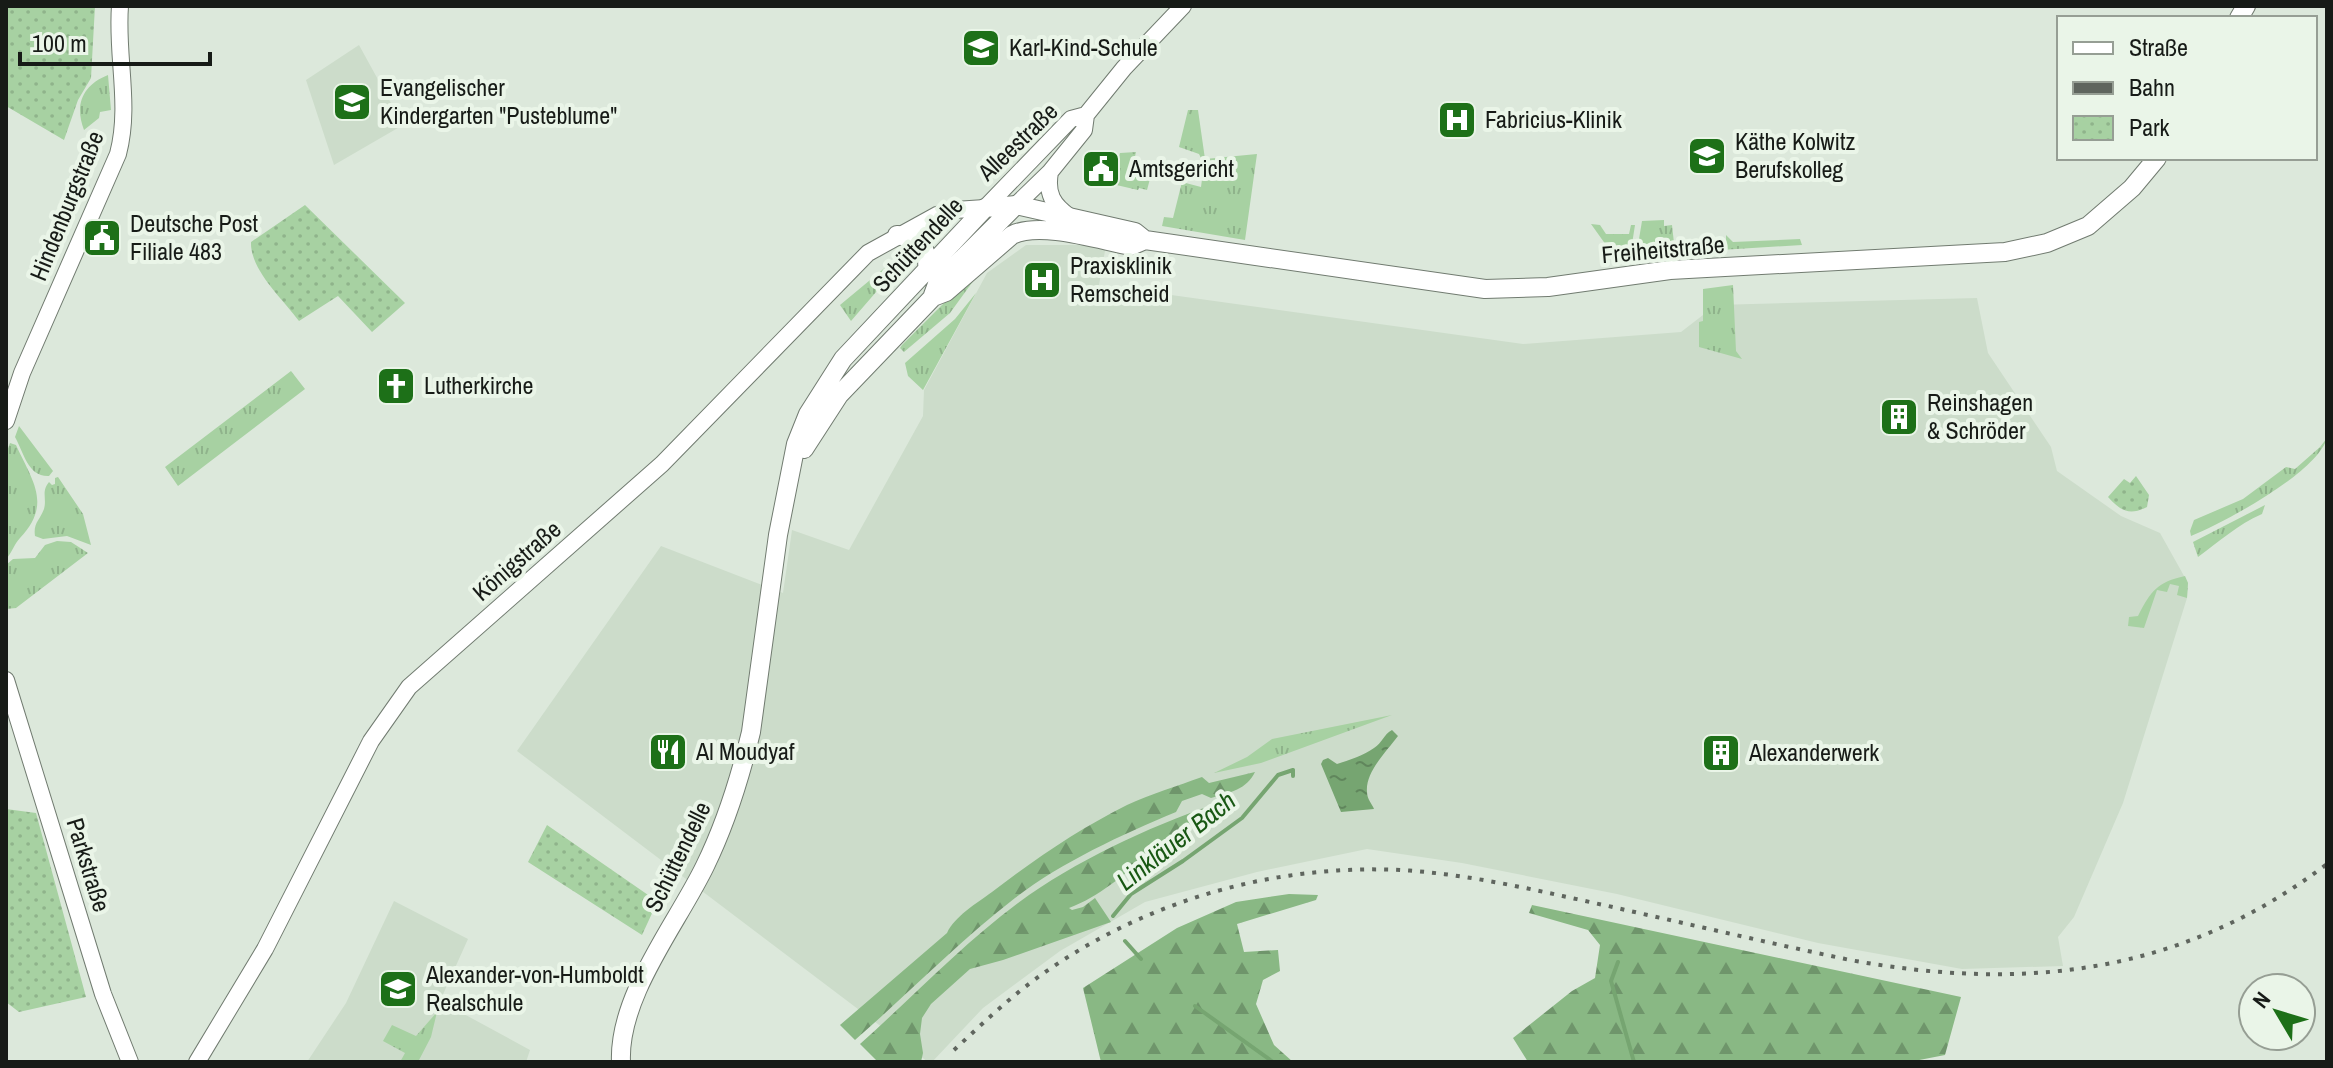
<svg xmlns="http://www.w3.org/2000/svg" width="2333" height="1068" font-family="'Archivo Narrow',sans-serif">
  <style>
    .built { fill: #ccdcca }
    .grass { fill: url(#grass-tufts) }
    .forest { fill: url(#forest-firs) }
    .park { fill: url(#park-dots) }
    .water { fill: url(#water-ripples) }
    .lines { fill: none; stroke-linecap: round; stroke-linejoin: round }
    .stream { stroke: #76a571; stroke-width: 4 }
    .secondary-casing { stroke: #717b70; stroke-width: 18 }
    .primary-casing { stroke: #717b70; stroke-width: 20 }
    .secondary { stroke: #fff; stroke-width: 16 }
    .primary { stroke: #fff; stroke-width: 18 }
    .rail { stroke: #5f655e; stroke-width: 4; stroke-dasharray: 4 8; stroke-linecap: butt }
    .labels { text-anchor: middle; stroke-width: 8; stroke-linejoin: round; paint-order: stroke }
    .poi-label { font-size: 24px; fill: #171b17; stroke: #eaf5e8; text-anchor: start }
    .street-label { font-size: 24px; fill: #171b17; stroke: #eaf5e8 }
    .water-label { font-size: 26px; font-style: italic; fill: #185813; stroke: #eaf5e8 }
  </style>
  <defs>
    <pattern id="grass-tufts" width="24" height="20" patternUnits="userSpaceOnUse" patternTransform="scale(2)"><rect width="24" height="20" fill="#a7d1a2"/><path d="M3 7l-1-3M5 7V3M7 7l1-3M15 17l-1-3M17 17v-4M19 17l1-3" fill="none" stroke="#8fb38b"/></pattern>
    <pattern id="forest-firs" width="22" height="20" patternUnits="userSpaceOnUse" patternTransform="scale(2)"><rect width="22" height="20" fill="#89b884"/><path d="M5 1l3.5 6h-7zM16 11l3.5 6h-7z" fill="#6f956b"/></pattern>
    <pattern id="park-dots" width="8" height="8" patternUnits="userSpaceOnUse" patternTransform="scale(2)"><rect width="8" height="8" fill="#a7d1a2"/><path d="M2 2h.1M6 6h.1" fill="none" stroke="#8fb38b" stroke-width="1.8" stroke-linecap="round"/></pattern>
    <pattern id="water-ripples" width="26" height="14" patternUnits="userSpaceOnUse" patternTransform="scale(2)"><rect width="26" height="14" fill="#76a571"/><path d="M2 4q2-2 4 0t4 0M15 11q2-2 4 0t4 0" fill="none" stroke="#60865c"/></pattern>
  </defs>
  <rect width="100%" height="100%" fill="#dce8db"/>
  <path class="built" d="M359,45L403,125L334,165L306,80Z
    M1026,245H1106L1099,285L1523,344L1681,332L1716,305L1977,298L1988,353L2051,447L2057,471L2121,516L2160,533L2188,583L2187,598L2123,803L2074,917L2058,937L2063,966L1962,969L1818,943L1617,894L1462,863L1367,849L1257,872L1145,902L1060,951L983,1008L932,1062H928L517,751L661,546L783,593L792,530L849,550L923,416L924,390L987,273Z
    M394,901L468,939L440,1001L530,1050L526,1062H307L346,1003Z"/>
  <path class="grass" d="M108,75L111,110L100,112L99,118L84,130C74,104 83,85 108,75Z
    M1188,110H1198L1205,159L1257,154L1245,240L1162,226L1164,217L1173,218L1182,182L1201,187L1204,164L1199,154L1179,147Z
    M1136,152L1132,170L1151,175L1147,190L1139,188L1138,190L1112,184L1120,153Z
    M1664,220V226L1672,225L1674,243L1638,245L1642,221Z
    M1591,224L1600,225L1606,234H1629L1631,225H1635L1630,257L1606,245Z
    M1726,235L1733,242L1800,239L1802,245L1657,254L1656,250L1647,252V256L1638,257V250L1726,246Z
    M893,261L896,269L851,321L840,305Z
    M979,273L950,313L904,352L900,348L902,345L956,291Z
    M1733,285L1736,351L1742,359L1699,347V322L1703,321V289Z
    M976,293L923,390L908,376L905,363L955,319Z
    M291,371L305,389L178,486L165,467Z
    M19,426L53,471L49,476C28,477 24,453 15,437Z
    M2327,438C2317,473 2225,522 2191,536L2190,531L2194,520L2243,499L2286,467L2295,469L2320,447Z
    M10,443L16,445C33,482 52,504 20,538C14,544 12,553 6,559V454Z
    M58,477L83,514L91,545L67,536L43,539L35,536C33,523 40,520 44,509C47,498 41,492 49,482L52,485L55,484V478Z
    M2265,505L2262,514C2237,525 2220,541 2198,557L2193,542Z
    M57,541L71,542L88,553L16,608L6,609V565L13,559L35,558L45,545Z
    M2185,576L2188,583L2187,598L2177,595L2179,586L2170,584L2167,592L2157,590L2144,628L2128,626L2129,617L2138,616C2151,591 2157,582 2185,576Z
    M1392,715L1261,763L1214,773L1247,757L1272,739Z
    M437,1012L431,1037L418,1062H400L405,1053L383,1041L392,1025L416,1036Z"/>
  <path class="forest" d="M1255,772C1247,789 1230,793 1211,798L1202,794L1182,801L1176,812C1121,835 1062,862 1015,898C958,942 908,994 855,1040L840,1025L947,933C955,916 977,903 992,892C1035,859 1079,829 1127,805C1151,794 1177,786 1202,777L1209,783Z
    M1227,800C1200,818 1174,836 1149,855C1124,874 1099,897 1069,908L1072,910L1083,907L1095,898L1111,922L1003,960L970,969L931,1004L922,1018L920,1034L923,1053L921,1062H878L860,1044C915,995 969,937 1029,895C1089,854 1158,823 1227,800Z
    M1289,894L1318,895L1316,900L1237,924L1244,952L1278,950L1280,971L1263,980L1256,1004L1274,1045L1293,1062H1101L1083,988L1177,928L1236,902Z
    M1532,905L1961,997L1945,1055L1909,1062H1528L1513,1038L1572,991L1595,978L1600,945L1588,930L1529,913Z"/>
  <path class="park" d="M6,6H95L91,78L78,100L64,140L6,106Z
    M305,205L405,303L372,332L338,296L299,321C283,299 250,270 251,242Z
    M2136,476L2149,495L2147,507C2129,516 2121,511 2108,497L2124,479L2130,483Z
    M6,809L36,813L86,997L19,1012L6,1002Z
    M547,825L651,897L654,909L642,935L528,862Z"/>
  <path class="water" d="M1392,730L1398,736C1387,751 1365,772 1367,792C1367,799 1372,804 1374,809L1341,812L1321,764L1323,760L1328,758L1337,764C1349,760 1363,756 1374,748C1382,743 1384,734 1392,730Z"/>
  <g class="lines">
    <path class="stream" d="M1113,916L1131,894L1183,861L1242,818L1278,775L1293,770V776
      M1125,941L1141,959
      M1618,962L1611,981L1634,1062
      M1195,1006L1273,1062"/>
    <g class="secondary-casing">
      <path id="secondary" d="M1050,172C1046,194 1053,205 1070,217
        M1016,205L1050,172L1084,130L1086,115L1124,68L1183,6
        M6,421L22,373L118,154C131,105 116,56 120,6
        M6,680L103,994L130,1062
        M197,1062L265,949L371,741L409,687L662,464L868,253L937,215L955,210L985,208L1071,119L1086,115"/>
    </g>
    <g class="primary-casing">
      <path id="primary" d="M2239,18L2246,6
        M985,208L1016,205L1135,232L1145,240L1485,289L1548,287L1670,270L2005,252L2047,243L2088,226L2132,188L2157,158
        M897,235C920,238 929,248 927,271
        M933,295L937,284L1016,205
        M804,449L839,395L933,297L946,292L1012,235C1041,221 1099,240 1131,246L1145,240
        M621,1062C618,996 677,924 705,866C726,823 740,778 751,732L778,535L796,444L808,414L843,359L985,208"/>
    </g>
    <use href="#secondary" class="secondary"/>
    <use href="#primary" class="primary"/>
    <path class="rail" d="M954,1050C982,1024 1010,997 1041,975C1145,901 1273,864 1400,870C1470,874 1539,891 1608,906C1688,924 1769,943 1850,960C2025,992 2182,974 2327,864"/>
  </g>
  <defs>
    <g id="school-square" transform="scale(2)"><rect x="-9" y="-9" width="18" height="18" rx="4" fill="#1d7018" stroke="#eaf5e8"/><path d="M0-5L7-2L0 1L-7-2ZM-4 1L0 2.5L4 1V4Q0 6-4 4Z" fill="#fff"/></g>
    <g id="hospital-square" transform="scale(2)"><rect x="-9" y="-9" width="18" height="18" rx="4" fill="#1d7018" stroke="#eaf5e8"/><path d="M-5-5h3v3.5h4V-5h3V5h-3V1.5h-4V5h-3Z" fill="#fff"/></g>
    <g id="civic-square" transform="scale(2)"><rect x="-9" y="-9" width="18" height="18" rx="4" fill="#1d7018" stroke="#eaf5e8"/><path d="M-.6-6.5H3V-4.5H.6V-3L4-1V1h2V6H-6V1h2V-1L-.6-3ZM-1.2 2.5V6h2.4V2.5Z" fill="#fff"/></g>
    <g id="church-square" transform="scale(2)"><rect x="-9" y="-9" width="18" height="18" rx="4" fill="#1d7018" stroke="#eaf5e8"/><path d="M-1.2-6h2.4v3.5h3.3v2.4h-3.3V6h-2.4V-.1h-3.3v-2.4h3.3Z" fill="#fff"/></g>
    <g id="building-square" transform="scale(2)"><rect x="-9" y="-9" width="18" height="18" rx="4" fill="#1d7018" stroke="#eaf5e8"/><path d="M-4-6H4V6H1V3H-1V6H-4ZM-2.5-4.3h1.7v1.8h-1.7ZM.8-4.3h1.7v1.8H.8ZM-2.5-1h1.7V.8h-1.7ZM.8-1h1.7V.8H.8Z" fill="#fff"/></g>
    <g id="restaurant-square" transform="scale(2)"><rect x="-9" y="-9" width="18" height="18" rx="4" fill="#1d7018" stroke="#eaf5e8"/><path d="M-5-6h1v4h1v-4h1v4h1v-4h1v5L-1.5 .5V6h-2V.5L-5-1ZM5-6V6H3V1.5H1.5Q1.5-4 5-6Z" fill="#fff"/></g>
  </defs>
  <g fill-rule="evenodd">
    <use href="#school-square" x="981" y="48"/>
    <use href="#school-square" x="352" y="102"/>
    <use href="#hospital-square" x="1457" y="120"/>
    <use href="#school-square" x="1707" y="156"/>
    <use href="#civic-square" x="1101" y="169"/>
    <use href="#civic-square" x="102" y="238"/>
    <use href="#hospital-square" x="1042" y="280"/>
    <use href="#church-square" x="396" y="386"/>
    <use href="#building-square" x="1899" y="417"/>
    <use href="#restaurant-square" x="668" y="752"/>
    <use href="#building-square" x="1721" y="753"/>
    <use href="#school-square" x="398" y="989"/>
  </g>
  <g class="labels">
    <g class="poi-label">
      <text x="1009" y="56">Karl-Kind-Schule</text>
      <text x="380" y="96">Evangelischer<tspan x="380" dy="28">Kindergarten "Pusteblume"</tspan></text>
      <text x="1485" y="128">Fabricius-Klinik</text>
      <text x="1735" y="150">Käthe Kolwitz<tspan x="1735" dy="28">Berufskolleg</tspan></text>
      <text x="1129" y="177">Amtsgericht</text>
      <text x="130" y="232">Deutsche Post<tspan x="130" dy="28">Filiale 483</tspan></text>
      <text x="1070" y="274">Praxisklinik<tspan x="1070" dy="28">Remscheid</tspan></text>
      <text x="424" y="394">Lutherkirche</text>
      <text x="1927" y="411">Reinshagen<tspan x="1927" dy="28">&amp; Schröder</tspan></text>
      <text x="696" y="760">Al Moudyaf</text>
      <text x="1749" y="761">Alexanderwerk</text>
      <text x="426" y="983">Alexander-von-Humboldt<tspan x="426" dy="28">Realschule</tspan></text>
    </g>
    <g class="street-label">
      <text transform="translate(1018 142) rotate(-44)" y="8">Alleestraße</text>
      <text transform="translate(67 206) rotate(-68)" y="8">Hindenburgstraße</text>
      <text transform="translate(918 245) rotate(-47)" y="8">Schüttendelle</text>
      <text transform="translate(1663 250) rotate(-5)" y="8">Freiheitstraße</text>
      <text transform="translate(517 561) rotate(-41)" y="8">Königstraße</text>
      <text transform="translate(678 857) rotate(-64)" y="8">Schüttendelle</text>
      <text transform="translate(88 865) rotate(73)" y="8">Parkstraße</text>
    </g>
    <g class="water-label">
      <text transform="translate(1176 841) rotate(-38)" y="9">Linkläuer Bach</text>
    </g>
  </g>
  <rect width="2333" height="1068" fill="none" stroke="#171b17" stroke-width="16"/>
  <rect x="2057" y="16" width="260" height="144" fill="#eaf5e8" stroke="#969e94" stroke-width="2"/>
  <rect x="2073" y="42" width="40" height="12" fill="#ffffff" stroke="#969e94" stroke-width="2"/>
  <text x="2129" y="56" font-size="24" fill="#171b17">Straße</text>
  <rect x="2073" y="82" width="40" height="12" fill="#5f655e" stroke="#969e94" stroke-width="2"/>
  <text x="2129" y="96" font-size="24" fill="#171b17">Bahn</text>
  <rect x="2073" y="116" width="40" height="24" fill="url(#park-dots)" stroke="#969e94" stroke-width="2"/>
  <text x="2129" y="136" font-size="24" fill="#171b17">Park</text>
  <g transform="translate(2277 1012) rotate(308)"><circle r="38" fill="#eaf5e8" stroke="#969e94" stroke-width="2"/>
  <path d="M0-6L14 30L0 20L-14 30Z" fill="#1d7018"/>
  <text y="-12" font-size="22" font-weight="bold" text-anchor="middle" fill="#171b17">N</text>
  </g>
  <path d="M20 52v12h190v-12" fill="none" stroke="#171b17" stroke-width="4"/>
  <text x="32" y="52" font-size="24" fill="#171b17" stroke="#eaf5e8" stroke-width="6" paint-order="stroke">100 m</text>
</svg>
